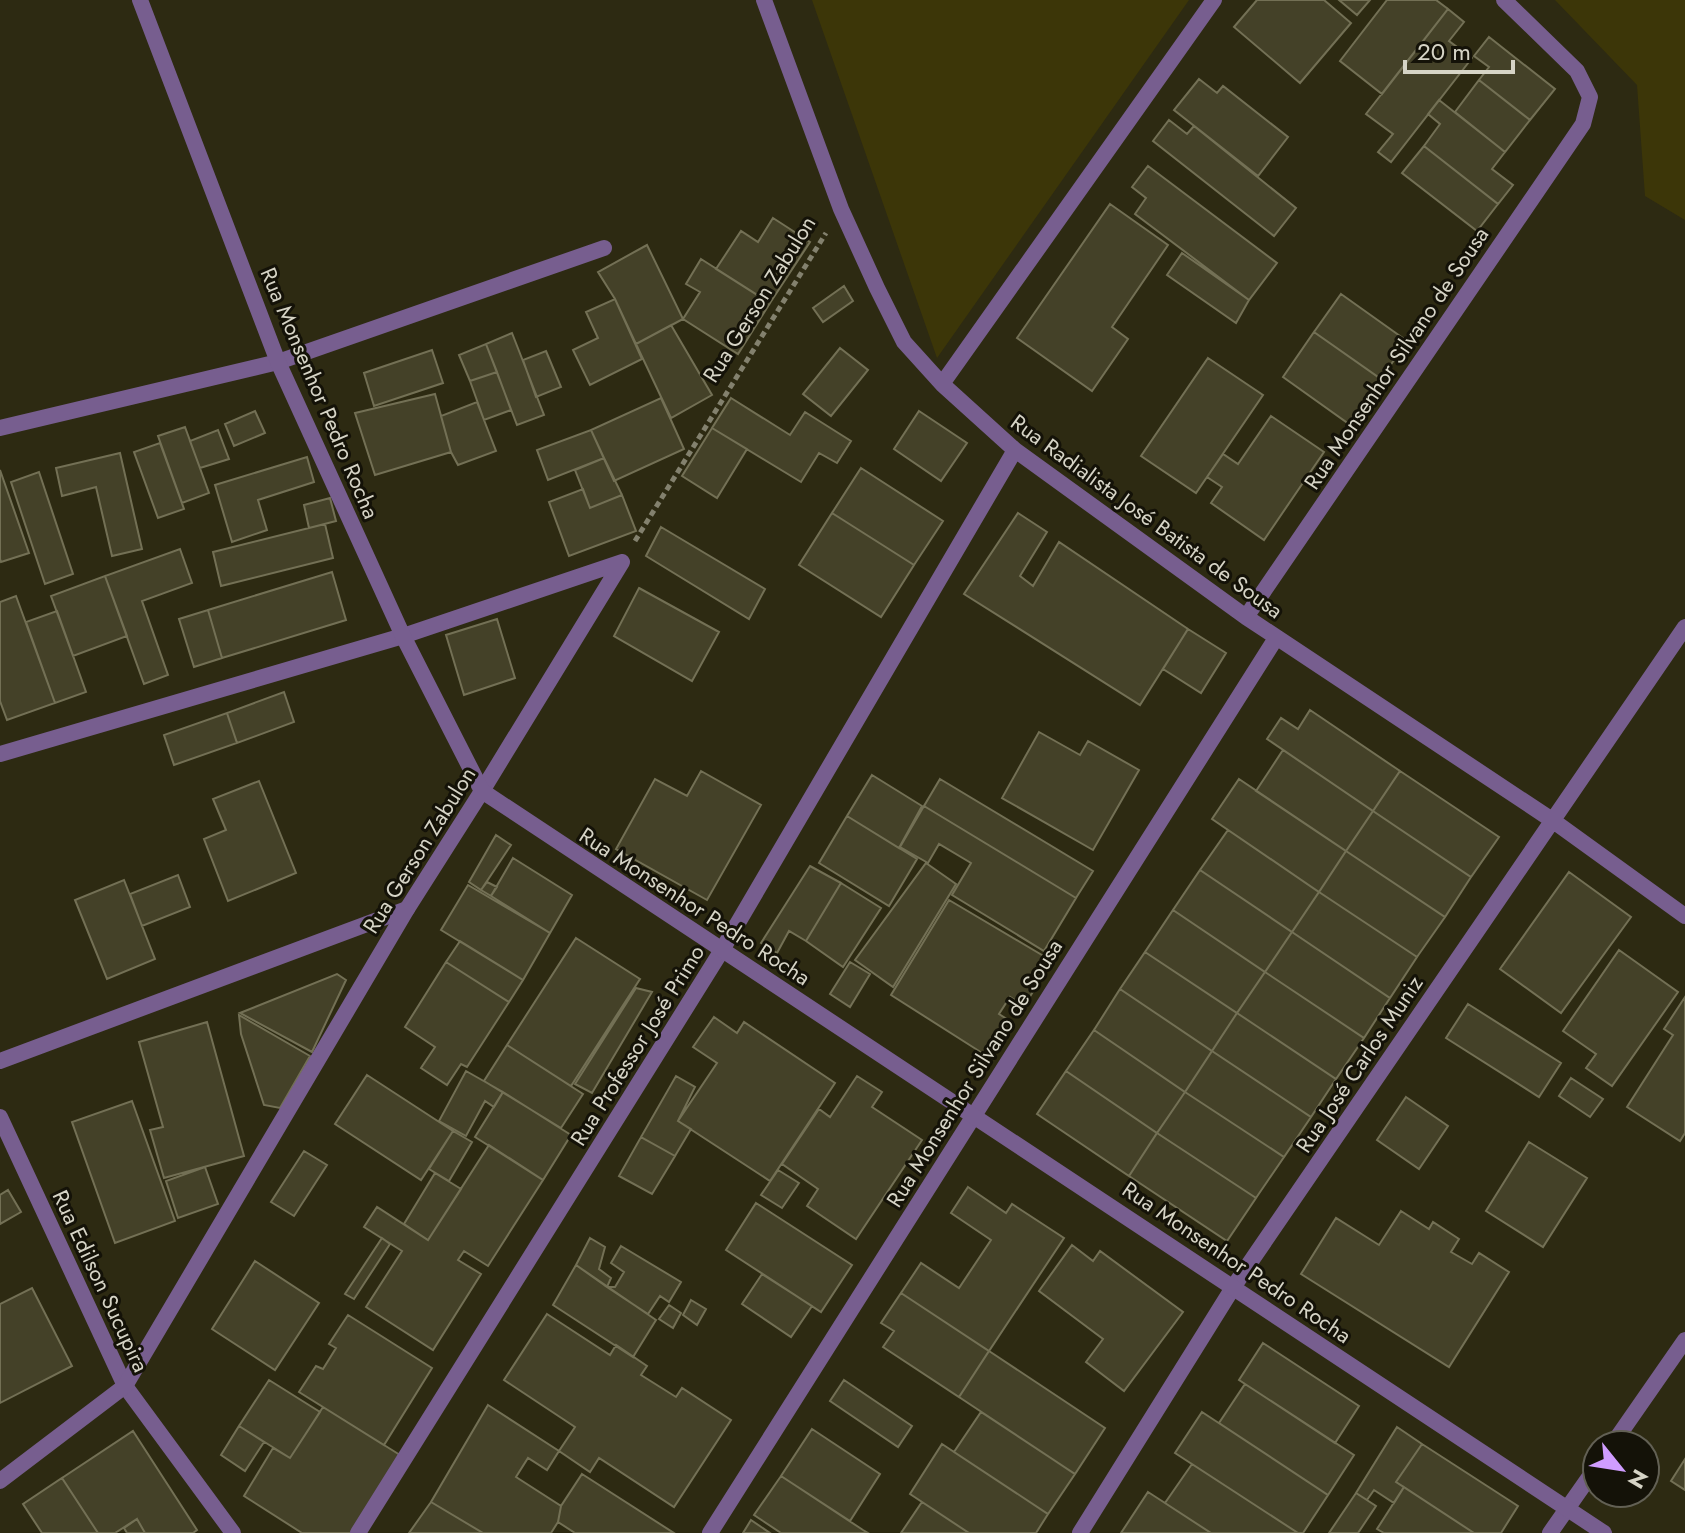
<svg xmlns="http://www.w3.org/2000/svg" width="1685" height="1533" font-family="Jost,sans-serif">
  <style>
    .green { fill: #3c3608 }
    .building { fill: #444128; stroke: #737055; stroke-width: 2 }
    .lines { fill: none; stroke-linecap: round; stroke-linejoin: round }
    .path { stroke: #83816e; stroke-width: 5; stroke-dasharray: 6 4; stroke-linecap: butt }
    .minor { stroke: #775e8f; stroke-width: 16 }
    .tertiary { stroke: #775e8f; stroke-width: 16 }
    .labels { text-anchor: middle; stroke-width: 6; stroke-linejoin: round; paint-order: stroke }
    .street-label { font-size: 22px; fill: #d6d4c6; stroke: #141208 }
  </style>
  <rect width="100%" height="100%" fill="#2d2a12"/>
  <path class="green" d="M812,0H1189L937,358Z
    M1555,0H1685V220L1645,196L1637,85Z"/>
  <path class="building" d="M1257,0H1324L1351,23L1300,83L1234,27Z
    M1339,0H1370L1357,15Z
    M1387,0H1436L1448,9L1382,94L1340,61Z
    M1448,9L1464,22L1449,41L1472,58L1391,162L1378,152L1393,134L1366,114Z
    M1489,37L1555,89L1530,120L1479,80L1489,67L1474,56Z
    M1199,79L1217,93L1223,86L1288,137L1258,176L1174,110Z
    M1479,80L1530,120L1505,152L1455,112Z
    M1439,100L1505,152L1492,169L1513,185L1498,204L1424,146L1440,124L1428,114Z
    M1169,120L1187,134L1194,126L1296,208L1274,236L1153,141Z
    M1424,146L1498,204L1477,231L1402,173Z
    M1148,166L1277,263L1249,300L1135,214L1146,198L1132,187Z
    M1110,204L1168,245L1112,327L1128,339L1092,391L1017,338Z
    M773,218L810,242L770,303L716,269L741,231L758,242Z
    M647,245L683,319L636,344L615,299L598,272Z
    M1182,253L1249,300L1236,323L1167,275Z
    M701,259L770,303L738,354L683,319L700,292L686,284Z
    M844,286L853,301L823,322L813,308Z
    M1341,294L1407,341L1381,379L1314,332Z
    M615,299L642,359L590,385L573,350L598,338L586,312Z
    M671,325L712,395L671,418L636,344Z
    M1314,332L1381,379L1349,424L1283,377Z
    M512,333L544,415L517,425L486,344Z
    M486,344L497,372L470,381L459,355Z
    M840,348L868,370L831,416L803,394Z
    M432,350L443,383L374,406L364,373Z
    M546,351L561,387L536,397L523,360Z
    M1208,358L1263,395L1196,493L1141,456Z
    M497,372L511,410L484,420L470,381Z
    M435,394L451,452L375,475L355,413Z
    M661,398L684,449L614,481L591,430Z
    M731,398L790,435L805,412L851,441L837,463L819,453L801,482L712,428Z
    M477,402L496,451L458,465L451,452L441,416Z
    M255,411L265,433L234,446L225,424Z
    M919,411L967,443L941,481L894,449Z
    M1271,416L1324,452L1264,540L1211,503L1222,487L1207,477L1223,454L1238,464Z
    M185,427L209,493L182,503L158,436Z
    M712,428L747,449L717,498L682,476Z
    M218,430L229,459L200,468L190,441Z
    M591,430L604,458L548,480L537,450Z
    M160,443L184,509L158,518L134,452Z
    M120,453L142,549L112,556L96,487L62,496L56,468Z
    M307,457L314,482L258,500L267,530L232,542L215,485Z
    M604,458L622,495L590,508L575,470Z
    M861,468L943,521L914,565L832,513Z
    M0,470L29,553L1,562L0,559Z
    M39,472L73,574L45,584L11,482Z
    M583,489L590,508L622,495L636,531L569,556L549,502Z
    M330,498L336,521L309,528L304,505Z
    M832,513L914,565L881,617L799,565Z
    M1018,513L1047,532L1020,576L1033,586L1059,542L1188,629L1140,705L964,594Z
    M325,524L333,558L221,586L213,552Z
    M661,527L765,589L749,619L646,556Z
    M180,549L192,583L142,601L168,675L144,684L105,576Z
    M332,572L346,620L222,658L208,610Z
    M105,576L127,636L73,656L51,596Z
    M639,588L719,632L692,681L614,636Z
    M16,596L55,703L7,720L0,701V602Z
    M208,610L222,658L194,667L179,619Z
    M57,611L86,692L55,703L26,622Z
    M497,619L515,678L464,695L446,635Z
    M1188,629L1226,653L1201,693L1163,669Z
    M284,692L294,722L237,743L227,713Z
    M1310,710L1400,771L1373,811L1267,739L1281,718L1298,729Z
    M227,713L237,743L174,765L164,735Z
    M1039,732L1080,755L1088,741L1139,770L1093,850L1002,798Z
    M1283,750L1373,811L1346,851L1256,791Z
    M701,771L761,805L707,900L616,849L655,779L687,796Z
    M1400,771L1499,837L1471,877L1373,811Z
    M872,775L922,806L899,848L847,816Z
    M940,779L1093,871L1076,898L924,806Z
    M1239,779L1346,851L1319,892L1212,819Z
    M259,781L296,873L228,901L204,839L226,830L213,799Z
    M924,806L1076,898L1044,951L952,895L971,863L939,844L928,863L900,847Z
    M1373,811L1471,877L1445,917L1346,851Z
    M847,816L917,859L889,906L819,863Z
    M1228,830L1319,892L1292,932L1200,870Z
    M496,835L511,845L481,890L469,882Z
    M1346,851L1445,917L1417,957L1319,892Z
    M513,858L572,895L550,933L491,896Z
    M926,863L956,884L893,987L855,960Z
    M810,866L841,883L806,941L789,931L777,953L761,943Z
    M1200,870L1292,932L1265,972L1173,910Z
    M1569,872L1631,917L1561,1013L1500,969Z
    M178,875L190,907L142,926L130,894Z
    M124,880L155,959L107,979L75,900Z
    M487,882L497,887L491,896L481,890Z
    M841,883L881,908L843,967L806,941Z
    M468,885L550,933L523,980L441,930Z
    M1319,892L1417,957L1390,998L1292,932Z
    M949,900L1052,961L1024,1006L1010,997L999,1014L1013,1023L990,1058L891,995Z
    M1173,910L1265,972L1237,1013L1145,952Z
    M1292,932L1390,998L1364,1038L1265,972Z
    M576,938L640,979L571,1086L507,1045Z
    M460,941L523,980L509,1002L446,962Z
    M1619,950L1678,992L1612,1086L1586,1068L1596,1054L1563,1031Z
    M1145,952L1237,1013L1212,1051L1120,989Z
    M446,962L509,1002L467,1067L461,1064L447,1085L421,1068L435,1047L405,1027Z
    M850,962L870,974L850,1007L830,994Z
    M1265,972L1364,1038L1336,1079L1237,1013Z
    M337,974L346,980L312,1052L240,1013Z
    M636,988L652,992L592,1093L575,1084Z
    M1120,989L1212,1051L1185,1092L1094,1030Z
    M1685,997V1133L1680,1141L1627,1107L1673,1035L1664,1029Z
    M1468,1004L1561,1063L1539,1097L1446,1038Z
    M1237,1013L1336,1079L1311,1117L1212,1051Z
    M239,1015L310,1056L280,1108L264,1105L241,1034Z
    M714,1017L737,1033L744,1022L835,1083L770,1181L678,1121L717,1063L693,1047Z
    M207,1022L244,1156L164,1178L150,1130L163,1127L139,1042Z
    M1094,1030L1185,1092L1157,1133L1066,1071Z
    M507,1045L583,1094L561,1128L484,1081Z
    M1212,1051L1311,1117L1284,1157L1185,1092Z
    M466,1071L503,1092L494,1107L485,1101L466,1136L439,1121Z
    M1066,1071L1157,1133L1129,1176L1037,1114Z
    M367,1075L453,1131L421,1180L335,1124Z
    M676,1076L695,1087L678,1121L691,1129L675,1156L641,1137Z
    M857,1076L882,1092L872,1107L922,1140L856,1239L807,1206L818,1189L782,1164L819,1109L830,1117Z
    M1571,1078L1603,1099L1590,1117L1559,1096Z
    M503,1092L571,1135L543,1180L475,1137Z
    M1185,1092L1284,1157L1256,1198L1157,1133Z
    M1406,1097L1448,1126L1419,1169L1377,1140Z
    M132,1101L175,1221L115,1243L72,1122Z
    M453,1131L472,1142L449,1181L429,1169Z
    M1157,1133L1256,1198L1227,1241L1129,1176Z
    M641,1137L675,1156L652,1194L619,1176Z
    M1529,1142L1587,1178L1543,1247L1486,1211Z
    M489,1145L543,1180L488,1266L464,1251L458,1260L481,1274L433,1350L366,1307L402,1251L364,1227L377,1207L428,1240Z
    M304,1151L327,1165L294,1216L271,1202Z
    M205,1167L218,1204L178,1218L166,1181Z
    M778,1170L799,1183L782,1208L761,1195Z
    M435,1173L461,1189L428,1240L404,1224Z
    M968,1187L1006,1213L1012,1204L1064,1238L989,1351L901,1293L921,1263L959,1288L991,1240L951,1213Z
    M8,1190L21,1212L0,1224V1195Z
    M756,1203L852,1265L821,1312L726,1250Z
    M1401,1211L1429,1229L1433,1222L1459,1239L1451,1252L1472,1264L1479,1253L1509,1272L1449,1367L1301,1274L1336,1218L1379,1245Z
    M382,1238L390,1244L354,1299L345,1294Z
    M590,1238L605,1247L599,1269L611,1278L607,1287L576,1265Z
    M1072,1245L1093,1261L1100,1251L1183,1312L1124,1391L1086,1362L1103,1339L1039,1291Z
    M621,1246L681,1282L669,1302L660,1296L648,1314L607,1287H615L624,1272L611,1263Z
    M255,1261L319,1303L275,1370L212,1329Z
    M576,1265L656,1320L633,1357L553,1305Z
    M762,1274L812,1306L791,1337L742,1304Z
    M32,1288L72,1366L0,1403V1304Z
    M901,1293L989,1351L959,1397L883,1347L894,1331L881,1323Z
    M691,1300L706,1309L697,1325L683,1315Z
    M669,1305L681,1313L673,1328L659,1319Z
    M547,1314L610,1355L616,1345L647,1366L641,1375L676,1397L682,1388L731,1420L674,1507L599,1458L590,1472L559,1451L575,1427L504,1380Z
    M348,1315L432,1368L384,1445L299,1392L316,1366L323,1369L336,1348L329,1344Z
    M1263,1343L1359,1406L1335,1443L1239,1380Z
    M989,1351L1105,1428L1075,1474L959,1397Z
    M269,1380L320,1412L290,1458L239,1426Z
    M844,1380L912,1426L898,1447L830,1401Z
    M1245,1384L1354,1455L1328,1495L1219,1423Z
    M488,1405L559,1451L547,1470L528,1458L516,1477L561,1506L558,1522L551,1533H483L431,1502Z
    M323,1407L400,1455L351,1533H302L244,1496L273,1448L290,1458Z
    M981,1412L1075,1474L1048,1514L954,1452Z
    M1202,1412L1328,1495L1303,1533H1298L1175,1453Z
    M239,1426L264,1442L245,1471L221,1455Z
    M1397,1427L1422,1444L1396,1482L1404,1487L1394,1503L1374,1490L1367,1500L1356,1493Z
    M812,1429L880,1474L850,1521L781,1476Z
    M133,1431L197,1530L193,1533H145L137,1519L115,1533H98L62,1478Z
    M942,1444L1048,1514L1036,1533H969L910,1494Z
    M1422,1444L1518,1506L1501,1533H1474L1396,1482Z
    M1685,1459V1490L1671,1481Z
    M1192,1464L1298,1533H1211L1165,1503Z
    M582,1474L674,1533H575L558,1522L561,1506Z
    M781,1476L863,1530L868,1533H781L754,1515Z
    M62,1478L98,1533H42L23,1504Z
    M1404,1487L1474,1533H1384L1377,1529Z
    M1148,1492L1165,1503L1211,1533H1121Z
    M1356,1493L1376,1506L1358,1533H1329Z
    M431,1502L483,1533H409Z
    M922,1502L969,1533H901Z
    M137,1519L145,1533H127L124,1528Z
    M751,1520L770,1533H743Z"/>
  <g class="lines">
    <path class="path" d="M635,541L826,233"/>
    <path class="minor" d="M764,0L841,209L877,288L904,342L942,384L1015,450L1246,617L1552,820L1685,916
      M942,384L1214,0
      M0,428L278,362L604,248
      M1246,617L1583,124L1590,97L1577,71L1504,0
      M0,754L403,636L622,562
      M482,791L622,562
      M0,1061L407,909
      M0,1117L125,1386L233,1533
      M1612,1445L1685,1340
      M358,1533L722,950L1015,450
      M710,1533L1276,638
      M1080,1533L1234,1286L1685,627
      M1550,1533L1597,1466"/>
    <path class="tertiary" d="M140,0L278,362L403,636L482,791L1604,1533
      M0,1481L125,1386L407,909L482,791"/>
  </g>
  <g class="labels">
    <g class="street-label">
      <text transform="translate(759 299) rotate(-58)" y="8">Rua Gerson Zabulon</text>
      <text transform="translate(1396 358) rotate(-56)" y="8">Rua Monsenhor Silvano de Sousa</text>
      <text transform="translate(320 393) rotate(67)" y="8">Rua Monsenhor Pedro Rocha</text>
      <text transform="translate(1147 516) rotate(36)" y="8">Rua Radialista José Batista de Sousa</text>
      <text transform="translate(419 850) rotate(-58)" y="8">Rua Gerson Zabulon</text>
      <text transform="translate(695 906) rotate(33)" y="8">Rua Monsenhor Pedro Rocha</text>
      <text transform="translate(637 1045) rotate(-58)" y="8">Rua Professor José Primo</text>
      <text transform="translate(1359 1064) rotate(-56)" y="8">Rua José Carlos Muniz</text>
      <text transform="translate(974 1073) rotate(-58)" y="8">Rua Monsenhor Silvano de Sousa</text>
      <text transform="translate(1237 1262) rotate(34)" y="8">Rua Monsenhor Pedro Rocha</text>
      <text transform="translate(101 1281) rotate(65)" y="8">Rua Edilson Sucupira</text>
    </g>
  </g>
  <g transform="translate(1621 1469) rotate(120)"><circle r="38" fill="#141208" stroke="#626054" stroke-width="2"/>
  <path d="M0-6L14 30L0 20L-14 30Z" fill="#d09dff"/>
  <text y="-12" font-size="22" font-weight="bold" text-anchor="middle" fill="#d6d4c6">N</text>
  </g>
  <path d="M1405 60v12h108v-12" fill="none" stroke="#d6d4c6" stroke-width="4"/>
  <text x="1417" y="60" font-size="24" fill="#d6d4c6" stroke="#141208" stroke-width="6" paint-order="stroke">20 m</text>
</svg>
